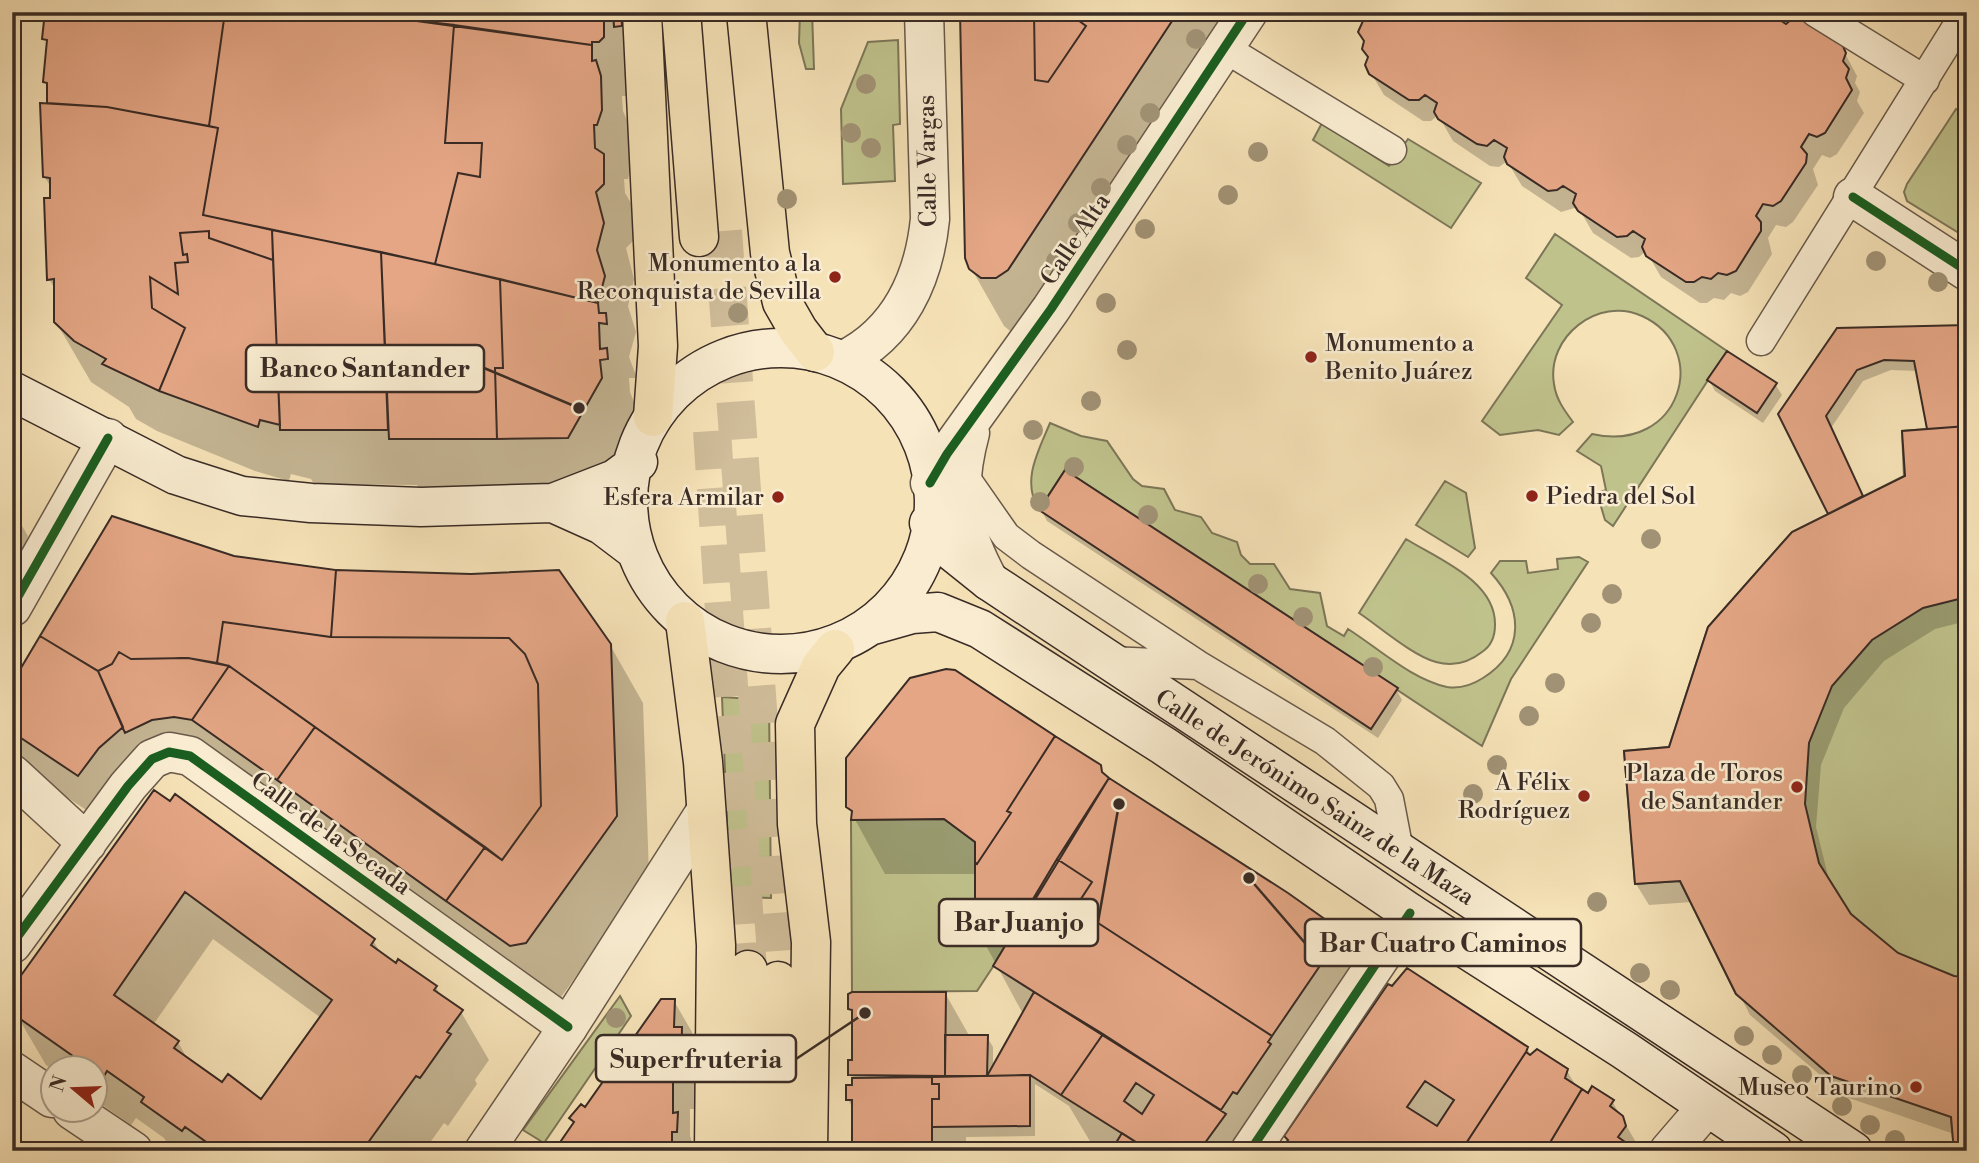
<svg xmlns="http://www.w3.org/2000/svg" width="1979" height="1163" font-family="'Libre Bodoni',serif">
  <style>
    .green { fill: #c0c28c; stroke: #7c7658; stroke-width: 2 }
    .shadow { fill: #0003; fill-rule: evenodd }
    .building { fill: #e4a685; stroke: #392b25; stroke-width: 2; fill-rule: evenodd }
    .lines { fill: none; stroke-linecap: round; stroke-linejoin: round }
    .primary-tunnel { stroke: #d0bd9a; stroke-width: 38; stroke-dasharray: 38 19; stroke-linecap: butt }
    .service-casing { stroke: #68594a; stroke-width: 31 }
    .minor-casing { stroke: #68594a; stroke-width: 41 }
    .tertiary-casing { stroke: #68594a; stroke-width: 41 }
    .secondary-casing { stroke: #392b25; stroke-width: 41 }
    .primary-casing { stroke: #392b25; stroke-width: 41 }
    .service { stroke: #f9ecd0; stroke-width: 28 }
    .minor { stroke: #f9ecd0; stroke-width: 38 }
    .tertiary { stroke: #f9ecd0; stroke-width: 38 }
    .secondary { stroke: #f9ecd0; stroke-width: 38 }
    .primary { stroke: #f6e2b7; stroke-width: 38 }
    .cycleway-casing { stroke: #f9ecd0; stroke-width: 13 }
    .cycleway { stroke: #1b5e20; stroke-width: 9 }
    .tree { fill: #a19275 }
    .poi-dot { fill: #8f2418; stroke: #f9ecd0; stroke-width: 2.5 }
    .labels { text-anchor: middle; stroke-width: 5; stroke-linejoin: round; paint-order: stroke }
    .street-label { font-size: 24px; fill: #392b25; stroke: #f9ecd0 }
    .poi-label { font-size: 24px; fill: #392b25; stroke: #f9ecd0; text-anchor: end }
    .leader { fill: none; stroke: #392b25; stroke-width: 2.5 }
    .callout-dot { fill: #392b25; stroke: #f9ecd0; stroke-width: 2.5 }
    .callout { fill: #f9ecd0; stroke: #392b25; stroke-width: 2.5 }
    .callout-label { font-size: 26px; text-anchor: middle; font-weight: bold; fill: #392b25 }
  </style>
  <rect width="100%" height="100%" fill="#f6e2b7"/>
  <filter id="stains"><feTurbulence type="fractalNoise" baseFrequency=".00286" numOctaves="4"/><feColorMatrix values="0 0 0 0 .2 0 0 0 0 .09 0 0 0 0 .02 0 0 0 .5 -.17"/></filter>
  <radialGradient id="worn" r=".72"><stop offset=".6" stop-color="#630" stop-opacity="0"/><stop offset="1" stop-color="#630" stop-opacity=".3"/></radialGradient>
  <path class="green" d="M800,12H812L814,69H806L799,43Z
    M898,40L900,124L893,125L895,181L843,184L841,109L868,42Z
    M1956,109L1967,115V238L1907,201L1904,192L1907,184Z
    M1322,123L1389,166L1408,139L1481,183L1451,228L1313,140Z
    M1555,234L1727,351L1613,526L1605,520L1597,493L1606,490L1601,466L1577,451L1592,434C1681,454 1712,348 1642,316C1598,296 1546,337 1554,384C1556,399 1564,410 1573,422L1559,435L1538,430L1500,435L1482,421L1562,305L1526,278Z
    M1050,423L1081,436L1107,441L1133,479L1142,486L1164,489L1175,510L1201,517L1212,533L1237,542L1241,555L1250,564H1274L1290,589L1320,593L1327,626L1344,636L1348,629C1378,648 1411,679 1447,687C1459,689 1472,685 1483,678C1526,651 1523,608 1491,573L1500,561H1526L1528,573L1558,569L1557,559L1579,557L1588,562L1511,679L1482,746L1065,470L1039,510C1021,481 1038,452 1050,423Z
    M1967,426V1151H1954L1951,1117L1736,994L1680,881L1635,884L1624,751L1669,747L1708,627L1792,532L1904,476L1902,431Z
    M1445,481L1466,493L1475,548L1468,557L1416,525Z
    M1406,539C1438,559 1496,581 1495,625C1495,636 1491,646 1482,652C1468,663 1453,667 1436,662C1413,656 1380,627 1359,613Z
    M722,697L769,700L771,898L730,897Z
    M944,819L975,842V930L1008,944L977,991L852,992L851,820Z
    M620,996L631,1016L544,1143L523,1130Z"/>
  <path class="shadow" d="M47,12H633L630,96H622L623,111L632,132V165L628,179H624L625,193L635,210V239L626,248L634,279L628,306L636,332L629,357L637,378H629L630,392L638,413L631,414L632,434L600,492L423,496L417,485L314,484L311,479L291,474L289,481L255,471L157,431L136,419L129,407L91,382L59,327L56,291L49,279L52,189L44,176L49,105V89L45,82Z
    M963,12H1237L1015,335L1004,326L971,268Z
    M1369,12H1778L1786,26L1841,46L1857,76L1855,83L1860,92L1857,101L1864,113L1837,154L1830,158L1822,155L1813,169L1818,185L1793,222L1786,227L1776,225L1768,238L1772,254L1748,292L1740,296L1731,293L1724,300L1714,298L1707,303H1700L1661,277L1646,251L1639,257L1631,258L1593,233L1578,207L1561,212L1522,186L1507,161L1499,167L1490,166L1453,141L1438,115L1431,121H1423L1384,95L1371,73L1366,41L1360,31Z
    M1967,327V621L1935,629L1884,661L1844,708L1821,765L1816,827L1830,884L1850,915L1897,955L1954,978V1134L1846,1097L1750,1015L1692,902L1649,905L1636,884L1670,749L1830,515L1780,414L1838,330ZM1891,370L1918,371L1930,431L1906,477L1864,498L1831,428L1863,381Z
    M1709,380L1775,384L1782,395L1763,423L1715,391Z
    M12,509L28,536L12,588Z
    M1041,510L1396,689L1402,700L1378,738L1047,521Z
    M234,558L610,645L643,703L649,874L559,1000L181,768L155,780L106,823L21,767L12,751V687Z
    M1100,767L1106,778L1341,933L1369,981L1253,1151H1103L1091,1143L1069,1106L1035,1084V1136L966,1137V1148L1030,1147L1032,1151H853V1109L848,1099L854,1086L850,1061H853L854,1016L850,1009L945,993L970,1037H987L993,1047V1069L1023,1014L977,929L976,874H885L848,807Z
    M154,793L373,940L382,956L436,987L442,998L461,1012L489,1060L475,1080L477,1084L448,1126L444,1123L424,1151H172L164,1138L136,1118L131,1125L94,1099V1068L52,1069L46,1065L12,1007V991ZM213,939L321,1018L262,1101L223,1085L188,1060L178,1042L153,1025Z
    M1388,986L1527,1048L1531,1056L1567,1071L1578,1089L1612,1101L1641,1151H1289L1286,1136Z
    M674,1001L692,1032V1047L699,1059L698,1109H690V1136L695,1151H556L575,1124L572,1119L585,1109Z"/>
  <path class="building" d="M45,12H225L209,126L107,107L47,103V83L43,82L47,40L42,39Z
    M225,12H402L401,19L454,25L445,143H482L480,177L458,173L435,264L203,215L218,128L209,126Z
    M402,12H604V37L599,42H592V45L401,19Z
    M613,12H621L622,26L614,27Z
    M960,12H1034L1035,80L1048,82L1086,26L1067,12H1178L1008,270L996,278H981L969,269L965,258Z
    M1034,12H1067L1086,26L1048,82L1035,80Z
    M1367,12H1775L1774,16L1786,24L1793,18L1802,19L1842,44L1846,53L1843,61L1849,69L1846,78L1852,90L1825,133L1817,137L1809,134L1801,147L1807,154L1806,163L1781,201L1773,206L1763,204L1756,216L1761,222V231L1736,271L1727,275L1718,273L1711,279L1702,277L1694,282H1686L1646,256L1642,247L1645,239L1633,231L1627,236L1617,237L1578,211L1573,203L1576,194L1568,189L1563,186L1557,190L1548,191L1507,164L1504,157L1507,148L1494,140L1487,146L1477,144L1438,119L1434,112L1437,103L1425,95L1419,100H1409L1369,74L1365,65L1368,57L1362,49L1364,41L1358,32Z
    M454,25L592,45V61L596,60L601,76L602,110L597,125H594L595,148L604,154V184L596,192L604,223L597,250L605,276L598,303L435,264L458,173L480,177L482,143H445Z
    M40,103L107,107L218,128L203,215L272,230L273,260L209,238V231L180,233L183,255L187,254L188,262L175,263L178,294L150,277L152,308L185,328L159,391L102,364L106,359L74,341L54,322V279L47,280L44,198H50V178L43,177Z
    M272,230L381,252L388,430H280Z
    M209,231V238L273,260L280,425L260,420L258,427L159,391L185,328L152,308L150,277L178,294L175,263L188,262L187,254L183,255L180,233Z
    M381,252L500,279L503,368H495L497,439H389Z
    M500,279L598,303L599,313H606L607,324L599,323L600,349L607,348L608,359L600,360L602,378L568,438L497,439L495,368H503Z
    M1967,325V426L1927,429L1914,361L1884,360L1857,370L1826,416L1863,496L1828,514L1778,414L1837,328Z
    M1727,351L1777,383L1757,413L1707,380Z
    M1967,426V597L1923,608L1872,640L1832,686L1809,743L1805,804L1819,863L1851,914L1898,953L1954,976L1967,977V1151H1954L1951,1117L1831,1076L1736,994L1680,881L1635,884L1624,751L1669,747L1708,627L1792,532L1905,476L1902,431Z
    M1065,470L1398,688L1371,729L1039,510Z
    M112,516L234,556L336,570L331,637L223,622L217,663L188,658L131,659L119,652L112,664L98,671L40,636Z
    M336,570L471,574L559,570L611,644L617,816L526,943L510,946L446,901L485,847L502,860L541,806L538,684L525,654L509,638L331,637Z
    M223,622L331,637L509,638L525,654L538,684L541,806L502,860L229,666L217,663Z
    M40,636L98,671L123,727L99,748L78,776L12,732V683Z
    M119,652L131,659L188,658L229,666L192,720L174,717L152,720L125,733L98,671L112,664Z
    M229,666L315,727L277,780L192,720Z
    M946,669L955,670L1055,736L1007,811L1011,813L977,864L975,862V842L944,819L851,820L852,811L846,807V758L910,678Z
    M315,727L485,847L446,901L277,780Z
    M1055,736L1101,765L1102,772L1109,778L1008,944L975,930V862L977,864L1011,813L1007,811Z
    M1109,778L1288,893L1343,932L1272,1036L1075,908L1092,882L1057,859Z
    M154,790L170,801L175,794L375,939L371,945L396,963L398,959L437,986L434,990L463,1010L447,1032L451,1034L420,1078L416,1076L362,1151H219L185,1127L182,1131L141,1102L144,1097L107,1071L103,1078L94,1068H90L16,1016L21,1010L12,1003V988ZM185,892L332,1000L261,1099L228,1074L222,1082L174,1048L179,1041L114,995Z
    M1057,859L1092,882L1075,908L1272,1036L1268,1042L1271,1044L1237,1094L1233,1092L1221,1110L993,966Z
    M1407,968L1528,1047L1526,1052L1461,1151H1293L1284,1145L1288,1140L1284,1136L1388,984L1392,986ZM1425,1081L1454,1100L1437,1126L1407,1107Z
    M852,992H946L945,1076L848,1075V1060H852V1010L848,1009V994Z
    M1034,992L1103,1034L1061,1095L1030,1075L987,1076Z
    M661,999H675L674,1027H682L681,1079L673,1078V1113L678,1112L677,1132H672V1151H554L574,1122L569,1118L581,1104L585,1107Z
    M1103,1034L1226,1114L1199,1151H1150L1061,1095ZM1136,1083L1154,1095L1142,1114L1124,1101Z
    M945,1035H988L987,1076H945Z
    M1537,1049L1568,1069L1565,1078L1582,1089L1545,1151H1461L1526,1052L1530,1055Z
    M1030,1075V1126L932,1127V1099H939V1084H932V1077Z
    M932,1077V1084H939V1099H932V1151H852V1100H846V1085H852V1078Z
    M1592,1086L1614,1100L1610,1106L1623,1116L1626,1126L1618,1137L1625,1142L1619,1151H1545L1582,1089L1588,1093Z
    M1122,1133L1150,1151H1111Z
    M932,1146H1031V1151H932Z"/>
  <g class="lines">
    <path class="primary-tunnel" d="M723,231L778,981
      M712,431L748,970"/>
    <g class="service-casing">
      <path id="service" d="M1815,12L1925,80
        M1226,49L1392,150
        M1761,341L1966,12
        M960,470L1006,536L1031,555L1198,665L1325,741L1381,786L1389,799L1399,851
        M1110,661L1198,665"/>
    </g>
    <g class="minor-casing">
      <path id="minor" d="M1853,197L1967,271
        M844,360C899,333 924,279 930,219L924,12
        M12,607L108,438
        M12,774L87,843
        M12,944L128,786L152,759L169,752L190,756L568,1027
        M12,1071L52,1098
        M72,1110L133,1151
        M1250,1151L1410,913
        M1669,1151L1706,1108"/>
    </g>
    <g class="tertiary-casing">
      <path id="tertiary" d="M970,433C954,492 960,528 989,581
        M930,483L947,454L1051,309L1248,12
        M484,1151L568,1027L704,814"/>
    </g>
    <g class="secondary-casing">
      <path id="secondary" d="M628 501a153 153 0 1 1 306 0a153 153 0 1 1-306 0Z
        M12,391L176,475L242,496L311,503L421,507L553,503L615,479L638,462
        M553,503L602,525L635,550
        M929,523L944,545L989,581L1853,1151
        M873,625L912,614L938,612L980,629L1164,746L1410,913L1624,1050L1773,1151"/>
    </g>
    <g class="primary-casing">
      <path id="primary" d="M642,12L658,346L653,417
        M681,12L699,237
        M746,12L770,253L782,302L798,330L815,352
        M685,621L703,762L716,945L714,1151
        M744,1151L748,970
        M777,1151L778,981
        M808,1151L811,942L797,824L795,724L821,666L835,649"/>
    </g>
    <use href="#service" class="service"/>
    <use href="#minor" class="minor"/>
    <use href="#tertiary" class="tertiary"/>
    <use href="#secondary" class="secondary"/>
    <use href="#primary" class="primary"/>
    <g class="cycleway-casing">
      <path id="cycleway" d="M1853,197L1967,271
        M930,483L947,454L1051,309L1248,12
        M12,607L108,438
        M12,944L128,786L152,759L169,752L190,756L568,1027
        M1250,1151L1410,913"/>
    </g>
    <use href="#cycleway" class="cycleway"/>
  </g>
  <g class="tree">
    <circle cx="1196" cy="39" r="10"/>
    <circle cx="866" cy="84" r="10"/>
    <circle cx="1150" cy="113" r="10"/>
    <circle cx="851" cy="133" r="10"/>
    <circle cx="1127" cy="145" r="10"/>
    <circle cx="871" cy="148" r="10"/>
    <circle cx="1258" cy="152" r="10"/>
    <circle cx="1101" cy="188" r="10"/>
    <circle cx="1228" cy="195" r="10"/>
    <circle cx="787" cy="199" r="10"/>
    <circle cx="1078" cy="223" r="10"/>
    <circle cx="1145" cy="229" r="10"/>
    <circle cx="1056" cy="261" r="10"/>
    <circle cx="1876" cy="261" r="10"/>
    <circle cx="1938" cy="282" r="10"/>
    <circle cx="1106" cy="303" r="10"/>
    <circle cx="738" cy="313" r="10"/>
    <circle cx="1127" cy="350" r="10"/>
    <circle cx="1091" cy="401" r="10"/>
    <circle cx="1033" cy="430" r="10"/>
    <circle cx="1074" cy="467" r="10"/>
    <circle cx="1040" cy="502" r="10"/>
    <circle cx="1148" cy="515" r="10"/>
    <circle cx="1651" cy="539" r="10"/>
    <circle cx="1258" cy="584" r="10"/>
    <circle cx="1612" cy="594" r="10"/>
    <circle cx="1303" cy="617" r="10"/>
    <circle cx="1591" cy="623" r="10"/>
    <circle cx="1373" cy="667" r="10"/>
    <circle cx="1555" cy="683" r="10"/>
    <circle cx="1529" cy="716" r="10"/>
    <circle cx="1497" cy="765" r="10"/>
    <circle cx="1473" cy="794" r="10"/>
    <circle cx="1597" cy="902" r="10"/>
    <circle cx="1640" cy="973" r="10"/>
    <circle cx="1670" cy="990" r="10"/>
    <circle cx="616" cy="1018" r="10"/>
    <circle cx="1744" cy="1036" r="10"/>
    <circle cx="1772" cy="1055" r="10"/>
    <circle cx="1802" cy="1075" r="10"/>
    <circle cx="1842" cy="1106" r="10"/>
    <circle cx="1870" cy="1125" r="10"/>
    <circle cx="1895" cy="1140" r="10"/>
  </g>
  <g class="poi-dot">
    <circle cx="835" cy="277" r="7"/>
    <circle cx="1311" cy="357" r="7"/>
    <circle cx="1532" cy="496" r="7"/>
    <circle cx="778" cy="497" r="7"/>
    <circle cx="1797" cy="787" r="7"/>
    <circle cx="1584" cy="796" r="7"/>
    <circle cx="1916" cy="1087" r="7"/>
  </g>
  <g class="labels">
    <g class="street-label">
      <text transform="translate(927 161) rotate(-91)" y="8">Calle Vargas</text>
      <text transform="translate(1075 239) rotate(-56)" y="8">Calle Alta</text>
      <text transform="translate(1315 797) rotate(33)" y="8">Calle de Jerónimo Sainz de la Maza</text>
      <text transform="translate(331 833) rotate(36)" y="8">Calle de la Secada</text>
    </g>
    <g class="poi-label">
      <text x="821" y="271">Monumento a la<tspan x="821" dy="28">Reconquista de Sevilla</tspan></text>
      <text x="1325" y="351" text-anchor="start">Monumento a<tspan x="1325" dy="28">Benito Juárez</tspan></text>
      <text x="1546" y="504" text-anchor="start">Piedra del Sol</text>
      <text x="764" y="505">Esfera Armilar</text>
      <text x="1783" y="781">Plaza de Toros<tspan x="1783" dy="28">de Santander</tspan></text>
      <text x="1570" y="790">A Félix<tspan x="1570" dy="28">Rodríguez</tspan></text>
      <text x="1902" y="1095">Museo Taurino</text>
    </g>
  </g>
  <path class="leader" d="M579 408L484 368M1119 804L1098 922M1249 878L1305 943M865 1013L796 1059"/>
  <g class="callout-dot">
    <circle cx="579" cy="408" r="7"/>
    <circle cx="1119" cy="804" r="7"/>
    <circle cx="1249" cy="878" r="7"/>
    <circle cx="865" cy="1013" r="7"/>
  </g>
  <g class="callout">
    <rect x="246" y="345" width="238" height="47" rx="7"/>
    <rect x="939" y="899" width="159" height="47" rx="7"/>
    <rect x="1305" y="919" width="276" height="47" rx="7"/>
    <rect x="596" y="1035" width="200" height="47" rx="7"/>
  </g>
  <g class="callout-label">
    <text x="365" y="377">Banco Santander</text>
    <text x="1019" y="931">Bar Juanjo</text>
    <text x="1443" y="952">Bar Cuatro Caminos</text>
    <text x="696" y="1068">Superfruteria</text>
  </g>
  <rect width="1979" height="1163" fill="none" stroke="#f6e2b7" stroke-width="42"/>
  <rect x="14" y="14" width="1951" height="1135" fill="none" stroke="#392b25" stroke-width="3.5"/>
  <rect x="21" y="21" width="1937" height="1121" fill="none" stroke="#392b25" stroke-width="2"/>
  <g transform="translate(74 1089) rotate(289)"><circle r="33" fill="#f9ecd0" stroke="#ac9f8c" stroke-width="2"/>
  <path d="M0-5L12 26L0 18L-12 26Z" fill="#8f2418"/>
  <text y="-10" font-size="19" font-weight="bold" text-anchor="middle" fill="#392b25">N</text>
  </g>
  <rect width="100%" height="100%" filter="url(#stains)"/>
  <rect width="100%" height="100%" fill="url(#worn)"/>
</svg>
